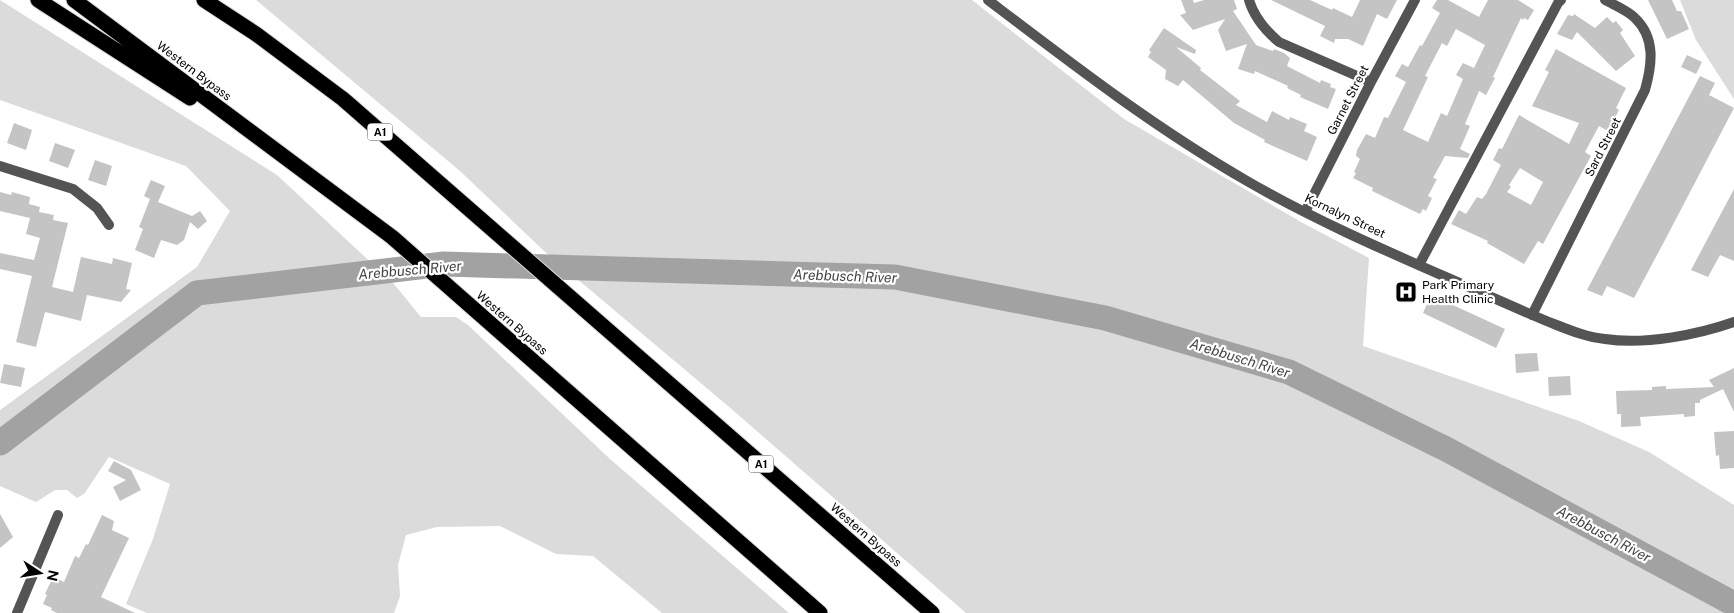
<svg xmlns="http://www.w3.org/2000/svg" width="1734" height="613" font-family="'Public Sans',sans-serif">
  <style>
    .green { fill: #dbdbdb }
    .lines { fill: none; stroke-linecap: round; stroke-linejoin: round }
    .river { stroke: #a2a2a2; stroke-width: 25 }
    .building { fill: #c4c4c4; fill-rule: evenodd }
    .highway-casing { stroke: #dbdbdb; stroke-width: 17 }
    .street { stroke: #545454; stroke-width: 10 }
    .highway { stroke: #000; stroke-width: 15 }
    .labels { text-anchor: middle; stroke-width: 4.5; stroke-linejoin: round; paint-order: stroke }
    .shield { fill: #fff; stroke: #4c4c4c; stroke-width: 1 }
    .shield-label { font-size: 11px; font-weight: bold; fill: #000 }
    .street-label { font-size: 12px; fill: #000; stroke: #fff }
    .poi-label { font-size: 12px; fill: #000; stroke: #fff; text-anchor: start }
    .water-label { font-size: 14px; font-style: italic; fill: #434343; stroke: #fff }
  </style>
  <rect width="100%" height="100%" fill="#fff"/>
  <path class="green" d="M0,0L277,175L394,284L421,317H456L468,325L610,459L789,613H662L593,556L556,554L500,526L437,527L406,535L398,565L400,596L394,613H147L126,604L153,539L170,484L109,457L84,494L77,498L67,490H55L36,502L0,486V410L197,267L230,211L186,166L0,100Z
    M256,0H972L1124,119L1301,222L1369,258L1363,346L1579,421L1649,452L1734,505V613H966L728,406L544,251L460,171Z
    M1680,0H1734V99L1696,40Z"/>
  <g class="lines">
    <path class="river" d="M0,443L197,293L444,264L895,277L1105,318L1289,372L1446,449L1734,604"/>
  </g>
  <path class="building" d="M1181,0H1193L1194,3L1204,0H1234L1237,9L1233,11L1256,45L1273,51L1274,49L1284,53L1290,58L1287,66L1320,83L1321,80L1331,84L1330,87L1336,89L1328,109L1300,97L1301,95L1287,88L1288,86L1255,71L1254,74L1238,69L1247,44L1226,51L1218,30L1225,19L1193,30L1180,15L1186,13Z
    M1271,0H1310L1332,10L1333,8L1352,17L1360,0H1397L1387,19L1377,14L1363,46L1348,39H1335L1334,43L1320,36L1325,26Z
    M1437,0H1448L1479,17L1488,0H1518L1534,10L1528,20L1524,18L1523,20L1521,18L1493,77L1495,78L1486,95L1479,91L1465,124L1470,126L1460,149L1470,154L1468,158L1445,156L1433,178L1437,179L1428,196L1432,198L1426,211L1423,209L1420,214L1372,191L1373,188L1353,178L1356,173L1354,172L1360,159L1356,156L1357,150L1366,134L1375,138L1384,117L1388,118L1406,82L1395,76L1402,64L1408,67L1420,45L1422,46L1440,13L1432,8ZM1456,29L1485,45L1474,68L1463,63L1456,75L1463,79L1447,116L1441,113L1428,142L1403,130L1428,77L1425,76L1442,43L1447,46Z
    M1648,0H1672L1677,11H1681L1689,29L1667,39Z
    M1574,14L1595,28L1607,17L1613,23L1616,21L1623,30L1620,33L1635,56L1616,71L1577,32L1572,40L1557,34L1568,15L1573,16Z
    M1164,28L1196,50L1195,54L1176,47L1201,68L1200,70L1240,101L1236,105L1267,122L1272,111L1289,120L1290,117L1307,124L1304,131L1317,137L1307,161L1264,142L1265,140L1234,123L1183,80L1178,86L1165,79L1166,70L1148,57L1151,52L1149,50Z
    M1556,49L1626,88L1616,108L1619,110L1608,131L1599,126L1585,152L1591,156L1543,244L1538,241L1524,264L1487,243L1488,241L1451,224L1459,210L1466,214L1477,197L1482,199L1486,194L1501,165L1493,160L1499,148L1502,149L1519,115L1569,144L1579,123L1532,106L1549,72L1545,70ZM1520,168L1543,182L1531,205L1507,192L1511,187L1509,185Z
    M1687,55L1702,62L1696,74L1681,67Z
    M1700,76L1715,83L1709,95L1734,108L1665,240L1634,298L1607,286L1602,296L1587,290Z
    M14,123L32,130L26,150L7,143Z
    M55,143L75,150L68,168L49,161Z
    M95,160L112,166L106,186L88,180Z
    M151,180L165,186L158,202L192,216L200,211L207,221L198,229L190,222L184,240L177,245L161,240L154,258L135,250L143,229L139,227L150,199L144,196Z
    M1734,189V261L1720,255L1708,277L1691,270Z
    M0,192L11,195L12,192L30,197L29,204L40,207L39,212L54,215L53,220L68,223L52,287L73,292L81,257L112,264L113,258L132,263L126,289L131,290L121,302L87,295L81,321L45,312L36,347L16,342L32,276L0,269V253L34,260L40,238L26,234L30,218L0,211Z
    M1431,295L1505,329L1496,348L1423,313Z
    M1537,353L1539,371L1516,373L1515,354Z
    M4,364L25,368L21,387L0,383Z
    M1734,368V412L1723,389L1700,400V403H1695V416L1684,417V414L1640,417L1641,426L1621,427V414H1617L1616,391L1652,390V387L1666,386V389L1714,387L1709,380Z
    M1570,376L1571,395L1549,396L1548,377Z
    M1734,431V468L1720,469L1719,455L1716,456L1714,432Z
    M114,461L131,470L141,490L120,501L113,487L126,480L108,471Z
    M0,514L13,537L0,548Z
    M102,515L114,521L112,530L129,538L101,597L135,613H57L51,610L52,608L43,604L47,595L45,594L53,577L64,582L75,556L79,558L86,544L88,545Z"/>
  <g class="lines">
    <g class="highway-casing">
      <path id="highway" d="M38,0L190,98
        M74,0L392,237L820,613
        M204,0L256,34L343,99L932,613"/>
    </g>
    <path class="street" d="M988,0C1072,64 1155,128 1247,181C1316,221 1391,253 1464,285C1492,297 1520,310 1549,322C1567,329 1585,337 1605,339C1645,345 1697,335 1734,322
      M1249,0C1254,17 1266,31 1279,42L1371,82
      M0,166L73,189L97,208L109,225
      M1305,212L1371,82L1415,0
      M1419,265L1558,3L1561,0
      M1532,315L1645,90C1652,65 1656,38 1635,18C1627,10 1614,5 1605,0
      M17,613L58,515"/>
    <use href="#highway" class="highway"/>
  </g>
  <defs>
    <g id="hospital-square" transform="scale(1.125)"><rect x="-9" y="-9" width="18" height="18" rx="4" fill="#000" stroke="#fff"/><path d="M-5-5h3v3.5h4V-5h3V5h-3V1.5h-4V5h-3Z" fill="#fff"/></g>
  </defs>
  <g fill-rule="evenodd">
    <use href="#hospital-square" x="1406" y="292"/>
  </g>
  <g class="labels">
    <g class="shield">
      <rect x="367.5" y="123.5" width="25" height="17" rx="4"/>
      <rect x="748.5" y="455.5" width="25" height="17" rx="4"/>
    </g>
    <g class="shield-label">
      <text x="380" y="136">A1</text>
      <text x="761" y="468">A1</text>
    </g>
    <g class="street-label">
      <text transform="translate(194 71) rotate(37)" y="4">Western Bypass</text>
      <text transform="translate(1348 100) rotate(-63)" y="4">Garnet Street</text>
      <text transform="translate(1603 147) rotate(-63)" y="4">Sard Street</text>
      <text transform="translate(1345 216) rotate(25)" y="4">Kornalyn Street</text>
      <text transform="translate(512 323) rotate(41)" y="4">Western Bypass</text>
      <text transform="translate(866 535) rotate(41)" y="4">Western Bypass</text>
    </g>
    <g class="poi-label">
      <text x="1422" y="289">Park Primary<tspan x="1422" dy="14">Health Clinic</tspan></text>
    </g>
    <g class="water-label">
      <text transform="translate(410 270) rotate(-5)" y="5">Arebbusch River</text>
      <text transform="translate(845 276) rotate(2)" y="5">Arebbusch River</text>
      <text transform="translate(1240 358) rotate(17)" y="5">Arebbusch River</text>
      <text transform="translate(1604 534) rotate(28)" y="5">Arebbusch River</text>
    </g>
  </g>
  <g transform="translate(40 573) rotate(102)" stroke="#ffffff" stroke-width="4" paint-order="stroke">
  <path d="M0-4L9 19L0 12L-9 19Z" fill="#000000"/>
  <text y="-8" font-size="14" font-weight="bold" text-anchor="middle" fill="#000000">N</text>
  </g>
</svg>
